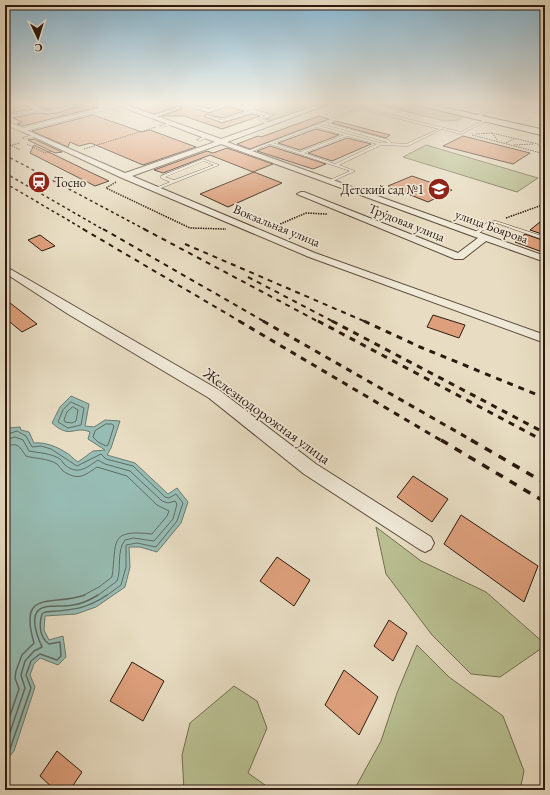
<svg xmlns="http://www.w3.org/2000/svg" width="550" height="795" font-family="'EB Garamond',serif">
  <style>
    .green { fill: #b9c092; stroke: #736d50 }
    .water { fill: #97bcb3; stroke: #6d7b71 }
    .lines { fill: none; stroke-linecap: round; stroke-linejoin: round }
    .shore-far1 { stroke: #626b61; stroke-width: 1 }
    .shore { stroke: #626b61; stroke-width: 1.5 }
    .building { fill: #dea07c; stroke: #2d1a0f }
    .service-casing { stroke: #5c4b3c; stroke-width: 1 }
    .minor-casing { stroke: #5c4b3c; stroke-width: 2 }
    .tertiary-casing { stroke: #5c4b3c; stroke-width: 1 }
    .secondary-casing { stroke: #2d1a0f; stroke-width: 2 }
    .path-far1 { stroke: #2d1a0f; stroke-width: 1; stroke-dasharray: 1.5 1; stroke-linecap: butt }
    .path { stroke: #2d1a0f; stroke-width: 1.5; stroke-dasharray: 1.5 1; stroke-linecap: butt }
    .service { fill: #f0e9d8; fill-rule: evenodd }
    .minor { fill: #f0e9d8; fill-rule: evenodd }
    .tertiary { fill: #f0e9d8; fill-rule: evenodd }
    .secondary { fill: #f0e9d8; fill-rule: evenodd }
    .rail-far3 { stroke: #2d1a0f; stroke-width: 1.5; stroke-dasharray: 3 3; stroke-linecap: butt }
    .rail-far2 { stroke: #2d1a0f; stroke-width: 2; stroke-dasharray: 5 5; stroke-linecap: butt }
    .rail-far1 { stroke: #2d1a0f; stroke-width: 3; stroke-dasharray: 6 6; stroke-linecap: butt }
    .rail { stroke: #2d1a0f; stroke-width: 3.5; stroke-dasharray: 8 8; stroke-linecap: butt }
    .labels { text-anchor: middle; stroke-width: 3.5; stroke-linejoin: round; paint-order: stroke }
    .far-poi-label { font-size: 13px; fill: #2d1a0f; stroke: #f0e9d8; text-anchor: start }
    .far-street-label { font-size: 13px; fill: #2d1a0f; stroke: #f0e9d8 }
    .street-label { font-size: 15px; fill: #2d1a0f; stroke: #f0e9d8 }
  </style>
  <rect width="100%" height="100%" fill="#e8ddc3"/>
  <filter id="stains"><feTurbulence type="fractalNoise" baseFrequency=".005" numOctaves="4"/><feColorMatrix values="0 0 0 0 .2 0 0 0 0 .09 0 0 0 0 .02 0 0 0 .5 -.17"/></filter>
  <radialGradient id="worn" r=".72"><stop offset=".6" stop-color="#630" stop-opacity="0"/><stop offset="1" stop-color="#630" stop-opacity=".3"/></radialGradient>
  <path class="green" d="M256,103H304L316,106L274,121L265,119L275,115L254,109Z
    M372,103H408L464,116L459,120L445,121Z
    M426,145L538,178L517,192L403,157Z
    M376,527L421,561L486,592L545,644V646L500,677L471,674L432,635L386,574Z
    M417,645L449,677L503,716L524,771L520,790H354L381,741L397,693Z
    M234,686L257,701L267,728L248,773L272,790H184L182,755L190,723Z"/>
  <path class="water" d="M71,396L89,404L85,426L94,427L105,420L120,421L111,448L107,455L135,463L168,494L177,488L188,502L181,523L157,552L140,547H129L130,567L125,587L96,607L76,614L45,616L44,630L49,640L63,636L66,657L58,665L40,658L34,664L30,675L35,687L14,751L5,762V433L9,428L20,427L21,430L29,432L34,443C44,442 56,446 65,452C70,454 73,459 78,462L93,451L105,450L88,439L90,432C74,425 71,440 52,423L60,407Z"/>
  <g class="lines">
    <path class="shore-far1" d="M71,402L84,408L81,425L68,428L58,422L63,410Z
      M73,407L78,410L76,421L72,423L65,422L64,420L67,412Z
      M106,424H112L114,426L108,445L106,446L98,442L93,437L95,431Z
      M5,435L17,431L26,436L32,447L41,446L51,449L77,466L101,454L106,459L133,466L165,497L169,498L176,494L183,503L177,521L156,547L137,543L126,545V567L121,585L106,596
      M5,440L15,437L23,440L29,451C39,453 51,453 60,459C62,460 63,463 64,464C77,476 86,468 98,460L105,464L130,471L162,501L168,503L175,501L177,504L173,519L154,541L133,538L125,540C116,552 122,568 117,581L97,596
      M5,446C19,443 18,445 26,456C36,459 47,458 57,464C59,466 61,469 63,471C78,481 84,476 97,467L127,476L157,505L169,511L167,516L152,534C108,529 117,542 112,577L99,587L82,596"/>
    <path class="shore" d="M5,730L19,689L15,678L16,671L22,655L34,643C18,588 51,607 85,595
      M5,747L25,688L21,675L25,661L34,651L42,647C37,636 27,611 45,607C54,605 64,607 73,605C82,604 90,600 98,595
      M5,756L10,749L31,688L26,675L31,661L40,654L57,660L61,656L60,642L49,644C39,637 39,624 42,614L45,612C71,610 85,610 107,595"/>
  </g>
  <path class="building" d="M5,103H22L32,109L5,114Z
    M31,103H66L68,105L47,110Z
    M74,103H97L98,107L23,126L17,124L22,122L13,118L38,113L47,114L57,113L76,107V106Z
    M132,103H218L221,104L209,108L189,104L187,106L209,113L228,106L244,111L222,118L206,114L204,116L222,123L252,114L260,116L222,129L184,116H161L181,109L182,108L180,106L154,114L130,105Z
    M93,115L142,132L150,130L196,147L143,165L91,143L79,146L70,142L68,147L32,131Z
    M319,116L329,119L250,149L237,144L258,136L261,137Z
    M336,121L390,135L386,138L332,123Z
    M316,129L339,135L300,150L278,143Z
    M463,136L530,153L513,164L443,146Z
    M347,138L371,144L332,161L308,153Z
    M34,139L62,152L55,153L28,140Z
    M34,145L92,173L109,181L95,186L30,153Z
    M270,146L326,164L313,169L257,151Z
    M227,148L273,164L253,172L210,155L163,173L154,170L207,151L213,153Z
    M254,172L282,183L228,207L200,194Z
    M412,176L438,185L452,190L428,202L388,186Z
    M545,218V235L530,230Z
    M525,234L545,241V253L515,242Z
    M40,235L55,246L42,251L28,240Z
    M5,299L37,324L22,332L5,318Z
    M433,315L465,325L459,338L427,327Z
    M413,476L448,499L432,522L397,497Z
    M461,515L538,566L524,602L444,544Z
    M277,557L310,580L294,606L260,581Z
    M389,620L407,633L393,661L374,646Z
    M132,662L164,681L143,721L110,701Z
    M344,670L378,697L359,735L325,705Z
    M57,751L82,772L70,790H55L40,776Z"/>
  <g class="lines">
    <g class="service-casing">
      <path id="service" d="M23,103C31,103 36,109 43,111C52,113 63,108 71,106L67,103H71L75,106C65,110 49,116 38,111L5,118V116L36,110Z
        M309,103H314L322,106L321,107Z
        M337,103H342L348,106L347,107Z
        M495,103H502L545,113V115L501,105L481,116H479V114L498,104Z
        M226,104L228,105L209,112L188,106L189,105L209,110Z
        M354,106L461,132L486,119L488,120L461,134L442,129L408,146L381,145L339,165L355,171L331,182L329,181L330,180L350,171L270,144L248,153L245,152L358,109L354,108ZM361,109L439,129L406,144L391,143L389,140L327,123ZM324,124L387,142L388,143H380L319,126ZM316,127L344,135L300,152L273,143ZM347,136L377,144L335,164L304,153Z
        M179,107L181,108L151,118L149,117Z
        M253,110L270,115V117L261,119L270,124V126H268L258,119L266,116L253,112L222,122L205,116L206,115L222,120Z
        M170,123L171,125L162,127L160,126Z
        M33,135L34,137L25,139L23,138Z
        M205,136L208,137L200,141L197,140Z
        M203,159L219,165L156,190L153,189L170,182L161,178V176ZM204,161L214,165L174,180L165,177Z
        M496,221L545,237V240L496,223L491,224L478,234L474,233L488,222Z"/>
    </g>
    <g class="minor-casing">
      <path id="minor" d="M112,103H120L221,139L323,103H331L227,142L545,256V262L486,241L463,259H455L297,194L301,192H304L458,253L478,238L221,144L132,176L315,253L545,335V343L309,257L122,178L19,130L24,129L125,173L215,142Z
        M5,266L219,390L316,464L431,537L434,543L431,549L425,552L419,549L304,474L209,398L68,314L5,273Z"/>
    </g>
    <g class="tertiary-casing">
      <path id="tertiary" d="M119,103H131L22,132L5,125V120L23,128Z"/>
    </g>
    <g class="secondary-casing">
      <path id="secondary" d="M409,103H425L545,130V136Z"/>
    </g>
    <path class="path-far1" d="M376,104L404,108
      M465,104L478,107
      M492,133L498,141
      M476,134L492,133L538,144L545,154
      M472,135L545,154
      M5,142L20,150
      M506,143L515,138
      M27,144L45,153L51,151
      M514,145L533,144
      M5,147L20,143
      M84,149L156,127"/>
    <path class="path" d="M116,182L106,188L190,228L226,229
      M382,214L388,211
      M506,218L545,204
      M271,228L306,213L327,214"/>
    <use href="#service" class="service"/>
    <use href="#minor" class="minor"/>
    <use href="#tertiary" class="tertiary"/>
    <use href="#secondary" class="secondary"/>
    <path class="rail-far3" d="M5,155L146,230
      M5,173L104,230
      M5,183L85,230"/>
    <path class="rail-far2" d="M83,229L241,322
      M103,229L265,322
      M144,229L319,322
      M185,244L366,322
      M248,277L334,322"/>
    <path class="rail-far1" d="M239,321L442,441
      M263,321L473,441
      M318,321L544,441
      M332,321L545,433
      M364,321L420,347L545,398"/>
    <path class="rail" d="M441,440L545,502
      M471,440L545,483
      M542,440L545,442"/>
  </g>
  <linearGradient id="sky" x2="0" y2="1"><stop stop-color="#87b7d3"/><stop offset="0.48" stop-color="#f5f0e4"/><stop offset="1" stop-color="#f5f0e4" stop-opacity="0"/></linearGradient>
  <rect width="550" height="215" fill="url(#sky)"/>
  <defs>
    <g id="station-disc" transform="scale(1.15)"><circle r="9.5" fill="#8f2418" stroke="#f0e9d8"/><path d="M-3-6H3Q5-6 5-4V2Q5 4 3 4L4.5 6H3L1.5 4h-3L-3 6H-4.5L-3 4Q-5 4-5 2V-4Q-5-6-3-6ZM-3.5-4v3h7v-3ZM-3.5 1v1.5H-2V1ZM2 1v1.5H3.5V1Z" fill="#fff"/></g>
    <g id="school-disc" transform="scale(1.15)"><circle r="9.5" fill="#8f2418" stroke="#f0e9d8"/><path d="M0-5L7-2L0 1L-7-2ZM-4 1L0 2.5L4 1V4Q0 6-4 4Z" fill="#fff"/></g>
  </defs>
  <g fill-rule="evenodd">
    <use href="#station-disc" x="39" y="182"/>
    <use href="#school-disc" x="439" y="189"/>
  </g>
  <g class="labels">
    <g class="far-poi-label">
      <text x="54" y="187">Тосно</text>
      <text x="424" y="194" text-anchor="end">Детский сад №1</text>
    </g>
    <g class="far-street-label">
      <text transform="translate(407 222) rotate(22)" y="5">Трудовая улица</text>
      <text transform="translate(277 225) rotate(22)" y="5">Вокзальная улица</text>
      <text transform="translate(492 226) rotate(20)" y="5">улица Боярова</text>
    </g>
    <g class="street-label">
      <text transform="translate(267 416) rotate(36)" y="5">Железнодорожная улица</text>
    </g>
  </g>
  <rect width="550" height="795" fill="none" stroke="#e8ddc3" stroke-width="20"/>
  <rect x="6" y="6" width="538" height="783" fill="none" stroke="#2d1a0f" stroke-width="2"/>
  <rect x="10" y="10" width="530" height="775" fill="none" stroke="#2d1a0f"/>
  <g transform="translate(38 38) rotate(176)" stroke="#f0e9d8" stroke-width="3" paint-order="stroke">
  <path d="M0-3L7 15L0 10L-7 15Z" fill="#2d1a0f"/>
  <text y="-6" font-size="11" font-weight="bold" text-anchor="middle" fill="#2d1a0f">С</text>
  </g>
  <rect width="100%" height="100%" filter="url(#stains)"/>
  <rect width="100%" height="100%" fill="url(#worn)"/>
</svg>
